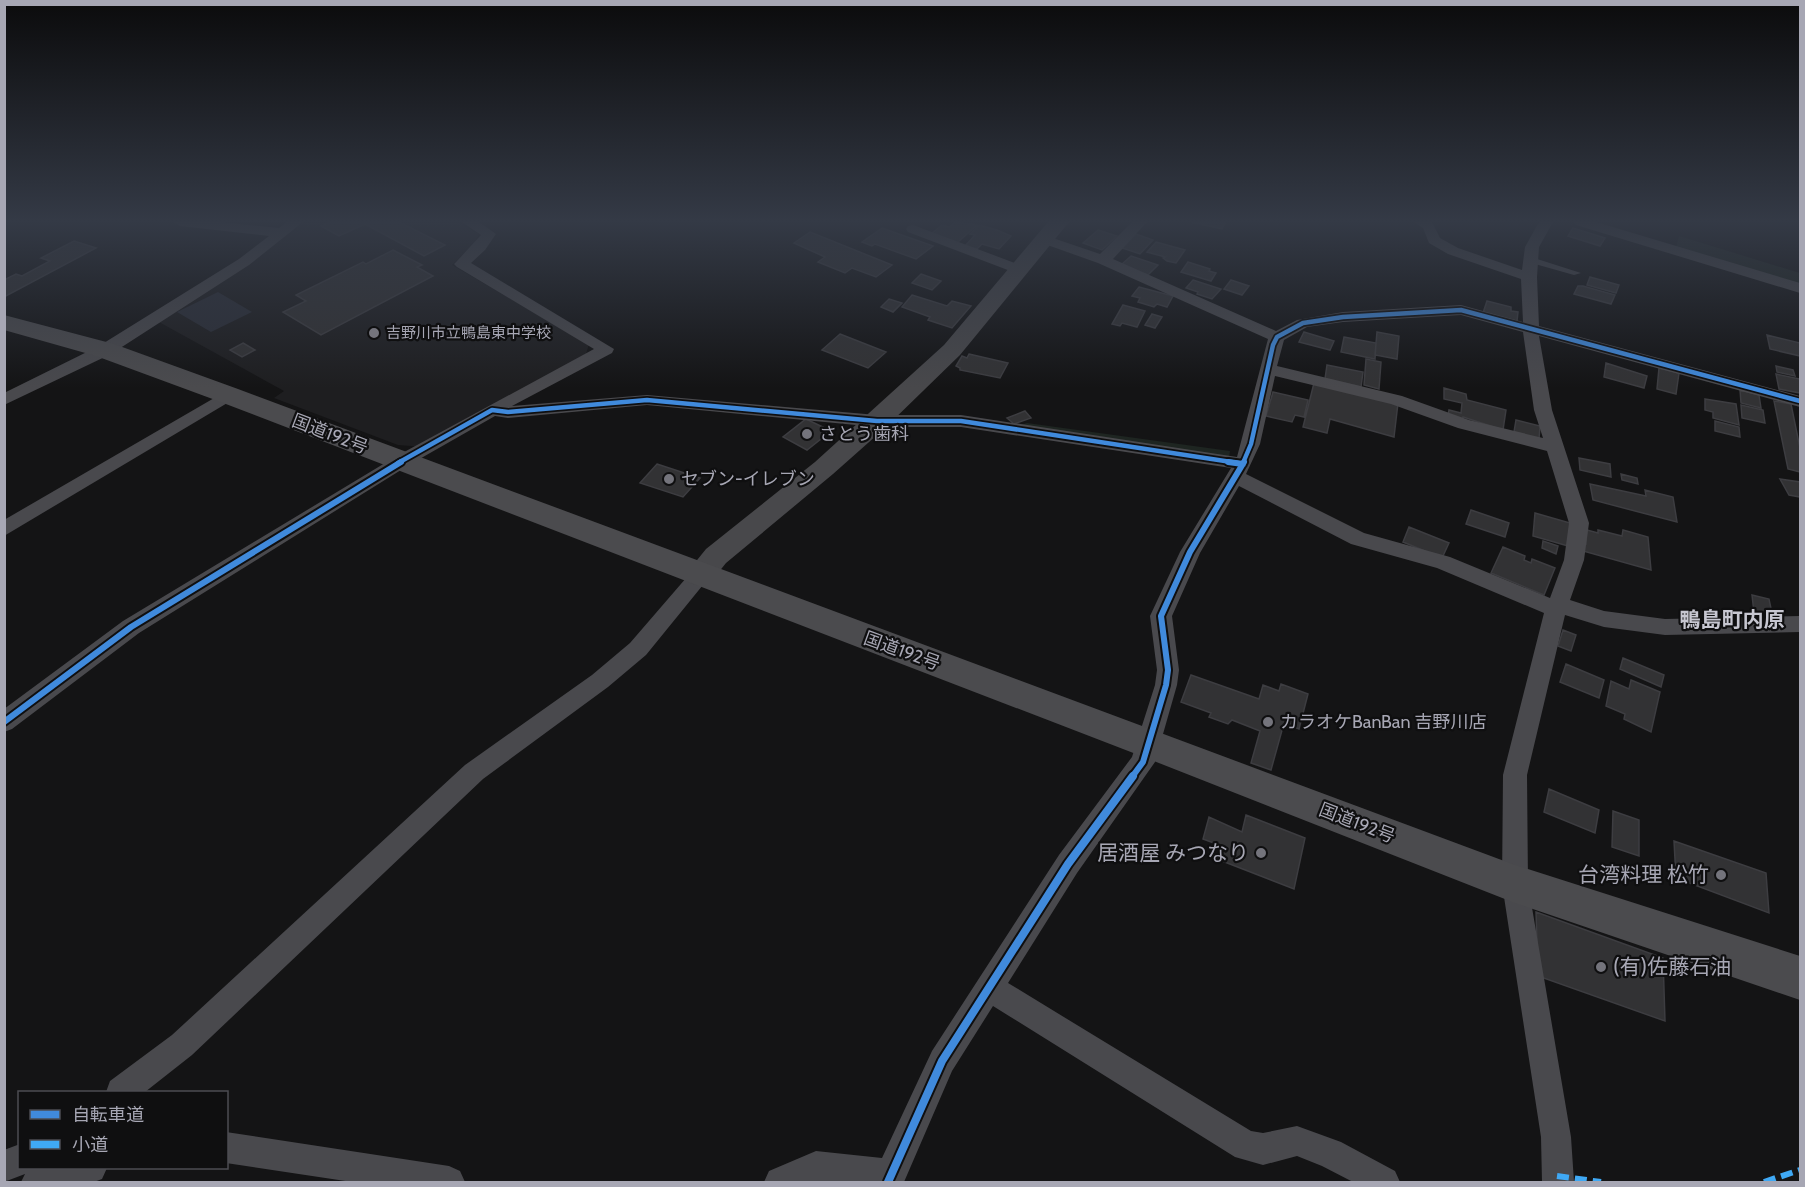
<svg xmlns="http://www.w3.org/2000/svg" width="1805" height="1187" font-family="Cabin,'Noto Sans JP',sans-serif">
  <style>
    .built { fill: #1e1e20 }
    .green { fill: #1e2521 }
    .water { fill: #2b2e37 }
    .building { fill: #323234; stroke: #3d3d41; stroke-width: 1.5 }
    .lines { fill: none; stroke-linecap: round; stroke-linejoin: round }
    .lane { fill: #49494d; fill-rule: evenodd }
    .street { fill: #49494d; fill-rule: evenodd }
    .secondary { fill: #48484b; fill-rule: evenodd }
    .highway { fill: #4b4b4e; fill-rule: evenodd }
    .quiet { stroke: #3fa9f5; stroke-width: 6; stroke-dasharray: 12 6; stroke-linecap: butt }
    .cycleway-far2-casing { stroke: #0f0f10; stroke-width: 8 }
    .cycleway-far1-casing { stroke: #0f0f10; stroke-width: 10 }
    .cycleway-casing { stroke: #0f0f10; stroke-width: 12 }
    .cycleway-far2 { stroke: #408adc; stroke-width: 4.5 }
    .cycleway-far1 { stroke: #408adc; stroke-width: 6 }
    .cycleway { stroke: #408adc; stroke-width: 8 }
    .poi-dot { fill: #74747c; stroke: #0f0f10; stroke-width: 2 }
    .labels { text-anchor: middle; stroke-width: 4.5; stroke-linejoin: round; paint-order: stroke }
    .far-poi-label { font-size: 15px; fill: #a7a7b4; stroke: #0f0f10; text-anchor: start }
    .street-label { font-size: 18px; fill: #a7a7b4; stroke: #0f0f10 }
    .poi-label { font-size: 18px; fill: #a7a7b4; stroke: #0f0f10; text-anchor: start }
    .quarter-label { font-size: 21px; font-weight: bold; fill: #c7c7d1; stroke: #0f0f10 }
    .near-poi-label { font-size: 21px; fill: #a7a7b4; stroke: #0f0f10; text-anchor: end }
  </style>
  <rect width="100%" height="100%" fill="#141415"/>
  <path class="built" d="M305,222H458L479,234L474,244L452,265L589,344L586,354L424,447L398,445L274,398L284,391L159,322Z"/>
  <path class="green" d="M1679,236L1800,273V286L1675,250Z
    M1027,423L1230,451L1229,458L1018,426Z"/>
  <path class="water" d="M218,292L252,312L211,332L177,312Z"/>
  <path class="building" d="M330,222H399L445,245L424,256L365,224L339,236L321,226Z
    M955,222L977,225L957,243L931,234L942,225L949,227Z
    M1191,222H1221L1225,223L1222,229Z
    M979,225L997,230L1011,236L999,249L982,244L977,249L965,246L975,235L970,234Z
    M882,228L933,246L916,259L875,244L872,246L862,242Z
    M1573,228L1605,238L1600,246L1568,236Z
    M1098,230L1117,236L1102,250L1083,243Z
    M810,232L892,265L876,277L852,268L845,273L818,262L825,257L794,243Z
    M1136,234L1153,240L1140,254L1122,248Z
    M74,241L96,248L4,297V280L16,274L22,276L50,261L41,258Z
    M1156,242L1185,250L1176,263L1167,261L1163,258L1165,257L1147,252Z
    M393,250L422,265L417,267L433,276L321,335L283,312L306,301L296,295L363,262L366,264Z
    M1131,256L1158,265L1148,275L1121,265Z
    M1188,262L1210,269L1209,271L1216,273L1211,281L1181,272Z
    M921,274L941,281L932,290L912,283Z
    M1590,277L1619,285L1616,293L1587,285Z
    M1193,280L1221,289L1212,299L1197,294L1198,292L1186,288Z
    M1231,280L1249,286L1242,295L1224,289Z
    M1578,286H1583L1615,295L1611,304L1574,294Z
    M1139,287L1173,296L1167,307L1157,304L1154,307L1138,302L1140,298L1132,296Z
    M912,295L947,306L952,301L971,306L952,328L928,320L930,317L902,307Z
    M889,299L902,303L893,312L881,307Z
    M1487,301L1511,307V311L1518,312L1517,321L1483,313Z
    M1123,305L1145,311L1137,327L1122,323L1120,326L1112,324Z
    M1152,314L1162,317L1155,328L1145,325Z
    M1304,332L1334,341L1330,350L1299,342Z
    M1377,332L1399,336L1397,359L1375,355Z
    M840,334L886,352L868,368L822,350Z
    M1767,335L1800,343V356L1770,349Z
    M1344,337L1376,343L1375,359L1341,352Z
    M243,343L255,350L242,357L230,350Z
    M969,354L1008,363L1000,378L960,370V368L956,366L962,356L967,358Z
    M1366,359L1381,362L1379,389L1364,385Z
    M1606,363L1647,376L1644,388L1604,377Z
    M1327,365L1363,372L1361,387L1325,379Z
    M1776,366L1793,370L1795,376L1777,372Z
    M1659,368L1679,373L1676,394L1657,389Z
    M1776,374L1800,379V393L1779,389Z
    M1314,383L1398,403L1394,437L1330,419L1327,433L1303,427Z
    M1444,388L1466,394L1467,400L1506,410L1503,430L1463,417L1462,420L1448,416L1449,410L1461,413L1462,403L1444,399Z
    M1740,390L1759,395L1761,408L1741,403Z
    M1273,392L1308,400L1304,417L1295,415L1292,422L1266,416Z
    M1705,399L1736,404L1739,425L1713,418V412L1705,410Z
    M1774,401L1791,404L1800,448V472L1788,469Z
    M1741,405L1763,410L1765,423L1742,418Z
    M1025,411L1031,418L1014,424L1007,418Z
    M806,419L831,431L807,450L783,437Z
    M1516,420L1540,426L1539,439L1514,432Z
    M1715,421L1739,427L1740,437L1715,431Z
    M1579,458L1610,464L1611,477L1580,470Z
    M657,464L700,478L683,497L640,483Z
    M1621,474L1637,478L1638,484L1622,480Z
    M1780,479L1800,482V497L1789,495Z
    M1590,484L1646,496L1645,490L1673,497L1677,522L1593,500Z
    M1471,510L1509,523L1505,537L1466,524Z
    M1535,513L1570,523L1568,546L1533,536Z
    M1409,527L1449,543L1442,558L1403,542Z
    M1587,530L1598,533V530L1622,536L1623,530L1648,537L1651,570L1583,551V543L1586,544Z
    M1543,541L1558,546L1556,554L1542,548Z
    M1503,547L1525,556L1524,560L1531,563L1532,559L1555,568L1544,595L1491,573Z
    M1752,595L1769,599L1773,618L1754,613Z
    M1563,630L1576,635L1571,651L1558,646Z
    M1623,658L1664,675L1661,687L1620,669Z
    M1566,664L1604,680L1599,698L1560,682Z
    M1191,675L1259,699L1263,685L1279,691L1281,684L1308,694L1299,729L1284,723L1271,770L1251,763L1260,731L1232,720L1228,724L1209,717L1211,713L1181,702Z
    M1631,680L1660,692L1651,732L1624,719L1625,714L1606,706L1611,681L1629,689Z
    M1549,789L1599,810L1595,833L1544,812Z
    M1613,811L1639,820V856L1612,847Z
    M1246,815L1305,838L1294,889L1217,859L1222,846L1203,839L1209,817L1242,832Z
    M1674,841L1766,873L1769,913L1676,878Z
    M1536,912L1663,958L1665,1021L1538,976Z"/>
  <g class="lines">
    <path class="lane" d="M1528,258H1534L1581,273L1574,275L1528,262Z"/>
    <path class="street" d="M173,222H220L279,228L287,222H303L249,265L111,354L4,405V393L99,346L239,259L269,236L180,226Z
      M462,222H479L496,234L485,250L471,263L614,349L612,353L512,406L647,395L877,415H961L1237,457L1268,339L1098,263L1039,242L1037,239L1044,235L1100,254L1132,222H1147L1113,259L1276,331L1297,320L1343,312L1461,305L1523,322L1521,279L1448,254L1429,243L1423,228L1414,222H1432L1440,238L1458,248L1522,270L1525,247L1539,222H1553L1539,247L1537,277L1539,326L1800,396V407L1539,336L1552,410L1589,523L1584,560L1570,600L1604,611L1665,619L1800,616V632L1665,635L1604,627L1565,615L1527,775L1528,884L1571,1137L1574,1182H1542L1541,1137L1502,884L1503,775L1544,613L1437,568L1351,544L1239,486L1200,553L1172,616L1179,670L1177,685L1155,762L1077,873L1008,983L1251,1131L1263,1133L1297,1126L1341,1142L1395,1171L1400,1182H1353L1322,1166L1297,1156L1263,1165L1235,1157L993,1006L952,1071L904,1182H764L769,1171L816,1151L882,1158L932,1051L1059,855L1132,757L1155,685L1157,670L1150,616L1180,552L1231,468L961,427H877L647,405L508,418L495,416L409,465L139,633L12,729L4,732V709L123,621L395,457L594,349L457,267L454,264L457,261L481,235ZM1461,315L1523,332L1534,410L1543,438L1469,420L1402,396L1277,366L1284,340L1307,327L1343,322ZM1275,376L1391,404L1458,428L1547,451L1569,523L1564,560L1550,598L1450,557L1364,533L1246,474L1260,444Z
      M1574,222H1596L1800,283V293L1576,225Z
      M913,225L1023,266L1026,269L1023,272H1013L908,232L906,229L908,226Z
      M228,390L234,391L237,395L234,399L4,536V520Z
      M700,567L707,570L710,575L707,580L646,655L608,687L483,779L192,1055L145,1092H106L110,1081L172,1035L465,765L592,675L630,643L693,570Z
      M226,1132L449,1166L460,1171L465,1182H352L226,1163Z
      M20,1144V1168H107L102,1179L94,1182H21L25,1174L4,1182V1150Z"/>
    <path class="secondary" d="M1048,222H1069L960,355L886,427L833,474L726,563L710,583L700,586L690,583L685,575L706,549L815,462L944,345Z"/>
    <path class="highway" d="M4,315L114,344L238,389L1515,865L1800,956V1000L1515,903L1136,754L218,401L96,356L4,330Z"/>
    <path class="quiet" d="M1557,1176L1601,1182
      M1764,1182L1800,1170"/>
    <g class="cycleway-far2-casing">
      <path id="cycleway-far2" d="M398,463L492,410L508,412L647,400L877,421H961L1238,463
        M1243,463L1251,444L1273,345L1277,337L1303,323L1343,317L1461,310L1800,401"/>
    </g>
    <g class="cycleway-far1-casing">
      <path id="cycleway-far1" d="M1228,462L1243,464
        M4,722L131,627L401,462
        M1132,777L1143,762L1166,685L1168,670L1161,616L1190,552L1244,462"/>
    </g>
    <g class="cycleway-casing">
      <path id="cycleway" d="M888,1182L942,1061L1068,864L1133,776"/>
    </g>
    <use href="#cycleway-far2" class="cycleway-far2"/>
    <use href="#cycleway-far1" class="cycleway-far1"/>
    <use href="#cycleway" class="cycleway"/>
  </g>
  <linearGradient id="sky" x2="0" y2="1"><stop stop-color="#0b0b0c"/><stop offset="0.57" stop-color="#343a46"/><stop offset="1" stop-color="#343a46" stop-opacity="0"/></linearGradient>
  <rect width="1805" height="388" fill="url(#sky)"/>
  <g class="poi-dot">
    <circle cx="374" cy="333" r="6"/>
    <circle cx="807" cy="434" r="6"/>
    <circle cx="669" cy="479" r="6"/>
    <circle cx="1268" cy="722" r="6"/>
    <circle cx="1261" cy="853" r="6"/>
    <circle cx="1721" cy="875" r="6"/>
    <circle cx="1601" cy="967" r="6"/>
  </g>
  <g class="labels">
    <g class="far-poi-label">
      <text x="386" y="338">吉野川市立鴨島東中学校</text>
    </g>
    <g class="street-label">
      <text transform="translate(330 434) rotate(21)" y="6">国道192号</text>
      <text transform="translate(902 651) rotate(20)" y="6">国道192号</text>
      <text transform="translate(1357 823) rotate(21)" y="6">国道192号</text>
    </g>
    <g class="poi-label">
      <text x="819" y="440">さとう歯科</text>
      <text x="681" y="485">セブン-イレブン</text>
      <text x="1280" y="728">カラオケBanBan 吉野川店</text>
    </g>
    <g class="quarter-label">
      <text x="1732" y="627">鴨島町内原</text>
    </g>
    <g class="near-poi-label">
      <text x="1249" y="860">居酒屋 みつなり</text>
      <text x="1709" y="882">台湾料理 松竹</text>
      <text x="1613" y="974" text-anchor="start">(有)佐藤石油</text>
    </g>
  </g>
  <rect width="1805" height="1187" fill="none" stroke="#a7a7b4" stroke-width="12"/>
  <rect x="18" y="1091" width="210" height="78" fill="#0f0f10" stroke="#4c4c52" stroke-width="1.5"/>
  <rect x="30" y="1110" width="30" height="9" fill="#408adc" stroke="#4c4c52" stroke-width="1.5"/>
  <text x="72" y="1121" font-size="18" fill="#a7a7b4">自転車道</text>
  <rect x="30" y="1140" width="30" height="9" fill="#3fa9f5" stroke="#4c4c52" stroke-width="1.5"/>
  <text x="72" y="1151" font-size="18" fill="#a7a7b4">小道</text>
</svg>
